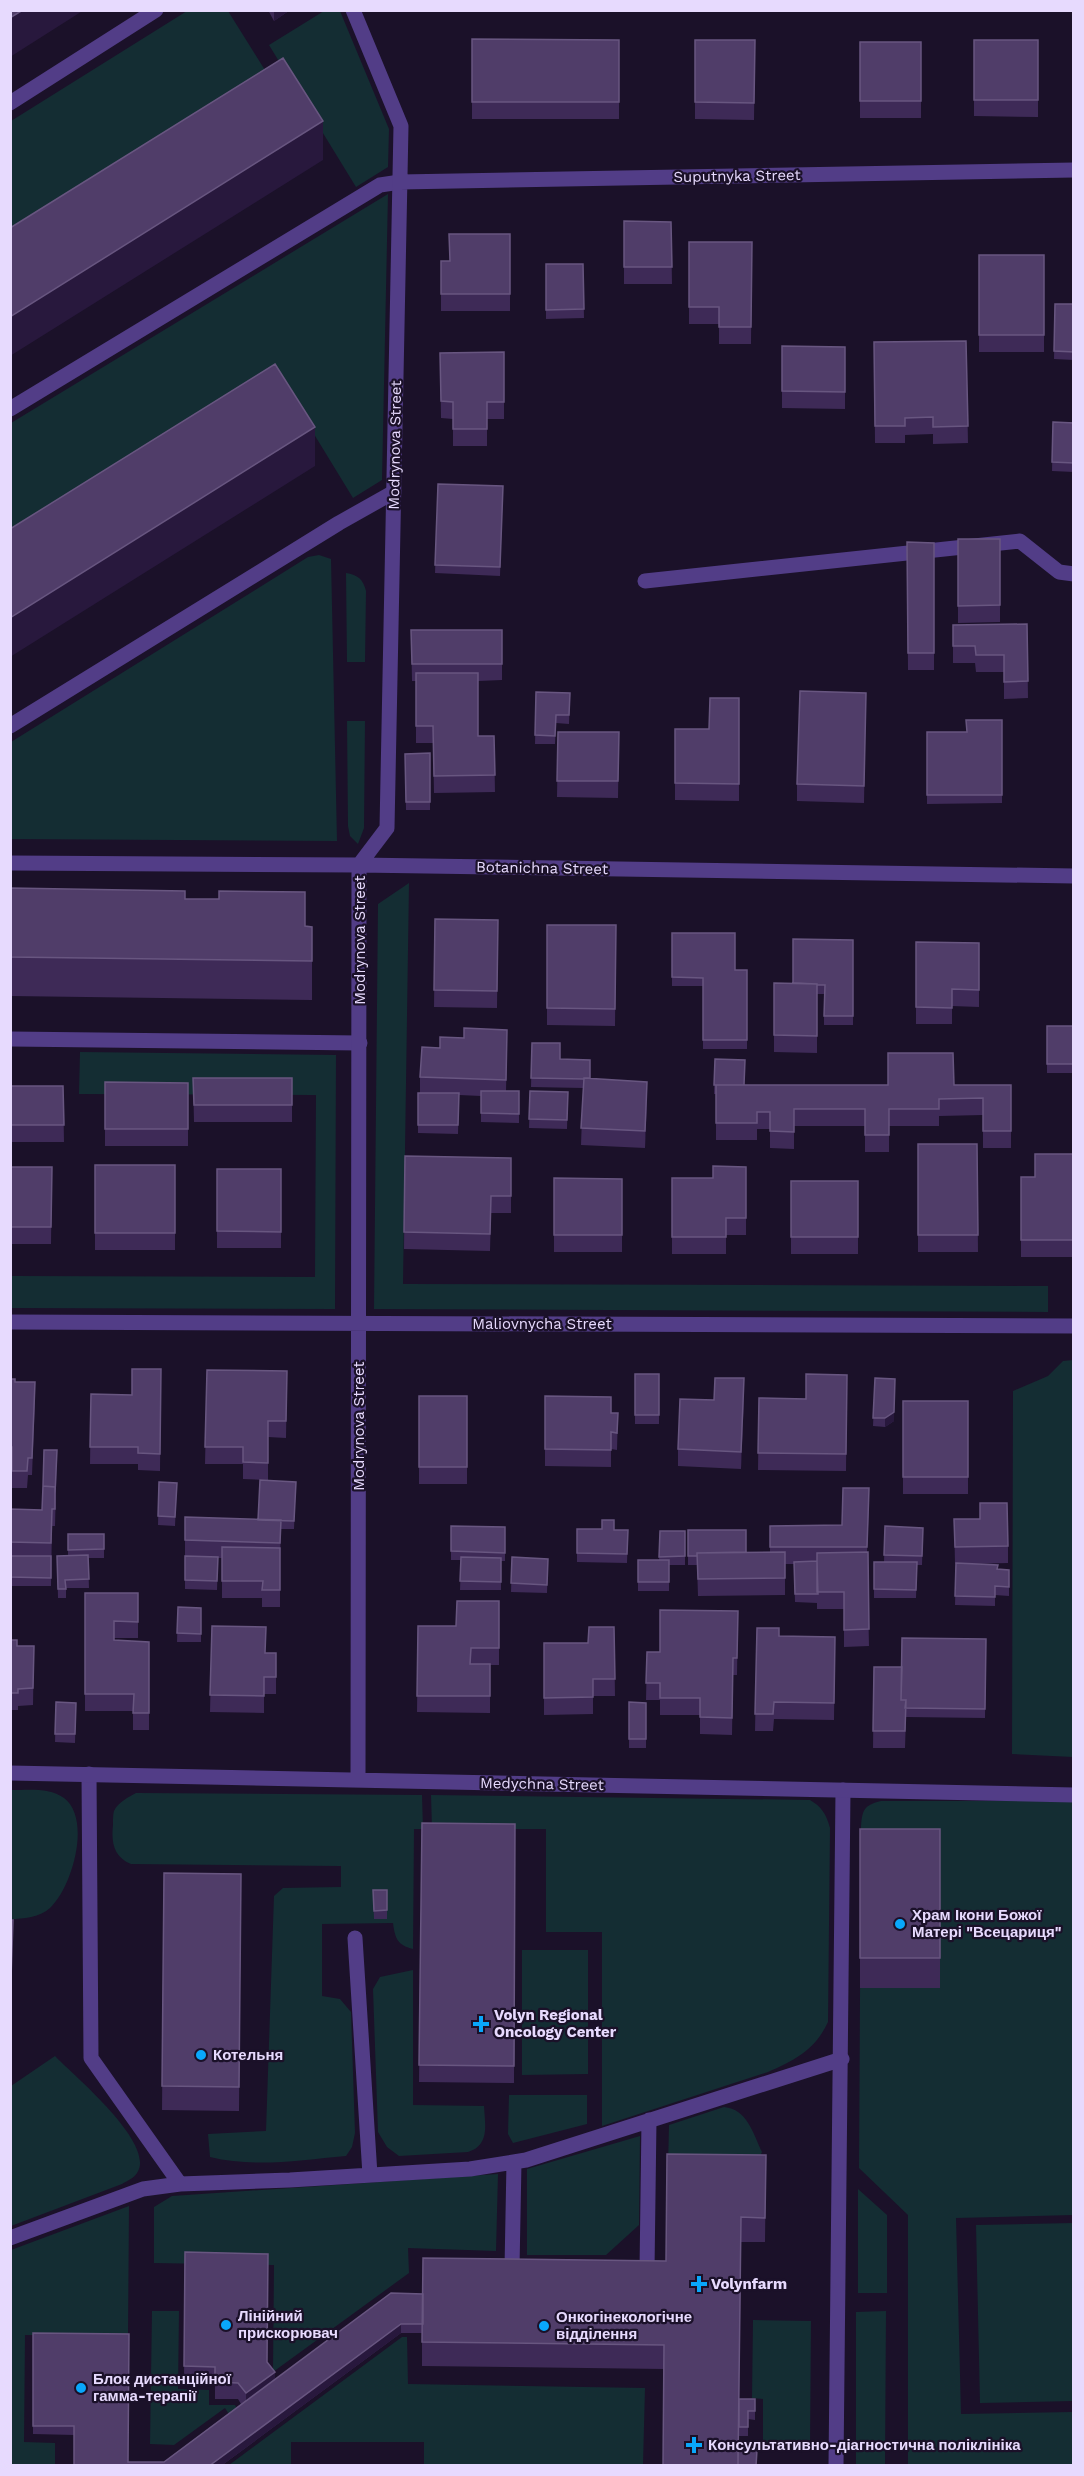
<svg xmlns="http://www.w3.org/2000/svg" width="1084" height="2476" font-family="'Work Sans',sans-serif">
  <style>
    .green { fill: #142d33 }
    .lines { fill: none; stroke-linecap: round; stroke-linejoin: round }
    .lane { stroke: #523d87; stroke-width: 15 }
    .street { stroke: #523d87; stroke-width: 15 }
    .wall { fill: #3e2a57 }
    .shaded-wall { fill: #28183d }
    .building { fill: #503d69; stroke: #685680; stroke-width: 1.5 }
    .poi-dot { fill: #09a7fb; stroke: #1b1129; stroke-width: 2 }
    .labels { text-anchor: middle; stroke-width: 4.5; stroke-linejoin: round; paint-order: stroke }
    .street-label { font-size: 15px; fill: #e7dafe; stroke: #1b1129 }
    .poi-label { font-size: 15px; font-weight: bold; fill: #e7dafe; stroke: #1b1129; text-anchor: start }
  </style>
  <rect width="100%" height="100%" fill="#1b1129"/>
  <path class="green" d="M187,11H228L268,75L11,237V121Z
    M324,11H340L389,129L388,167L356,187L269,45Z
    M388,194L382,480L353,498L284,385L11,551V423Z
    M319,555L331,559L337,841L11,839V742L308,557Z
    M346,573C358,575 363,579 366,591L365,662H347Z
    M347,721H365L364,828L358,844L350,836L348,826Z
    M409,883L403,1284L1048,1286V1312L374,1309L378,904Z
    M80,1052L336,1055L335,1309L11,1308V1276L315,1277L316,1095L79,1094Z
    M1073,1360V1757L1012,1754L1013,1391L1048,1376L1063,1361Z
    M11,1790C28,1790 49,1787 64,1798C92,1819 72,1888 50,1908C41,1917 22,1919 11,1919Z
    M136,1793L422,1795L423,1829H414L413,1949C397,1945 395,1938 393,1923L322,1924V1996L340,1999L351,2012L355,2133L352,2147L346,2156C300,2160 255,2168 210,2157L208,2134L266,2131L274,1896L283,1888L341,1887V1866L131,1864C114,1857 111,1843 113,1825C113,1821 113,1814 114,1811C118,1802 129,1797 136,1793Z
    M431,1795L810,1800C822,1807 826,1814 830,1828L828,2022C815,2050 795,2060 768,2072L602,2126V1932H546V1829H432Z
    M881,1801H1073V2215L956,2218L961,2414L1073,2412V2465H908V2215L859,2168L861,1828C862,1810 864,1805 881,1801Z
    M522,1950H588V2074L522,2075Z
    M413,1970V2105L484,2106C485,2125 490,2145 468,2152L399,2156L387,2147L378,2132L373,1989L380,1977Z
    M55,2056C73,2075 157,2144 137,2173C134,2178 127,2181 122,2184L11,2226V2086Z
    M509,2095H587V2124L513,2143L508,2134Z
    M724,2107C747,2109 753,2133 762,2152L755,2166L668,2167L669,2125Z
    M640,2136L639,2225L606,2255H527V2169Z
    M498,2174L496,2251L408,2248L409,2273L273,2372L274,2265L154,2263V2207L172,2196Z
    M858,2189L887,2215V2293H858Z
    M129,2206L128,2335H25L24,2442L55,2443V2465L11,2466V2250Z
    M1073,2223V2401L980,2403L976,2225Z
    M152,2311H179L178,2389L209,2390V2405H235L238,2410L230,2416L225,2408L174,2445L150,2444Z
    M886,2311L885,2465H856V2312Z
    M753,2320L811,2321L810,2450L763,2449V2399L752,2398Z
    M402,2337H407L408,2384L645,2388L643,2465H424V2442H291V2465H229Z"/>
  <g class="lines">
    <path class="lane" d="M10,103L156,10
      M10,409L380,185L400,182
      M645,581L1020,541L1059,572L1074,574
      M10,726L339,523L394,492
      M10,1039L360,1043
      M89,1774L91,2058L180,2184
      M355,1938L370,2175
      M514,2162L512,2268H522
      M10,2238L143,2189L180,2184L290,2180L470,2169L526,2160L842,2059
      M636,2270H647L649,2120
      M836,2466L843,1790"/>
    <path class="street" d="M353,10L401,126L387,828L359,865L358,1780
      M400,182L1074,170
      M10,863L359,865L1074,876
      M10,1322L1074,1326
      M10,1773L1074,1795"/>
  </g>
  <path class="wall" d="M268,10H290L274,21Z
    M472,39L619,40V119H472Z
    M695,40H755L754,120L695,119Z
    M974,40H1038V117L974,116Z
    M860,42H921V118H860Z
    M624,221L671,222L672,284H624Z
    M510,234V311H441V261H449Z
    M689,242H752L751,344H719V324H689Z
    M979,255H1044V352H979Z
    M546,264H583L584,318L546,319Z
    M1055,304H1074V360L1054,359Z
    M966,341L968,443L933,444V434L905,435V443H875L874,342Z
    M782,346L845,347V409L782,408Z
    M504,352V419H487V446H453V419L441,418L440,353Z
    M1053,422L1074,423V472L1052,471Z
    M438,484L503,486L500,576L435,573Z
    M958,539H1000V622L958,623Z
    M907,542L934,543V670H908Z
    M1027,624L1028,698L1004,699V672H976L975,663H953V625Z
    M411,630H502V680L478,681V736H494L495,792L434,793L433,743H416V681H412Z
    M536,692L570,693L569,724L556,723L555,744H535Z
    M866,693L864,803L797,801V784Z
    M739,698V801L675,800V729H709Z
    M1002,720V803L927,804V732H966Z
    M558,732H619L618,798L557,797Z
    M430,753V810H406L405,754Z
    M10,888L185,899L305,926L312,927V1000L10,996Z
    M435,919L498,920L497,1008L434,1007Z
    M547,925H616L615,1026L547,1025Z
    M672,933L735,970H747V1049H703V986H672Z
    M853,940V1025H824V994H817V1053L774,1052V983H793Z
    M916,942L979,943V1007L952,1006V1024H916Z
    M1047,1026H1074V1073H1047Z
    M532,1043L590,1078L647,1098L645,1148L581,1145L583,1088L531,1087Z
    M507,1047L506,1091H519V1123L481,1122V1096L459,1095L458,1134L418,1133V1093H420V1077Z
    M715,1059L745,1085H1011V1148H983V1115L939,1116V1126H889V1152H865V1126H794V1149L770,1148V1129H757V1140H716V1094H714Z
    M193,1078H292V1122H194Z
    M105,1082L188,1083V1146H105Z
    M10,1086H63L64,1142H10Z
    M530,1091L568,1092L567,1129L529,1128Z
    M918,1144H977L978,1252H918Z
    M1074,1154V1257H1021V1177H1035Z
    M405,1156L511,1158V1213H491L490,1251L404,1249Z
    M95,1165H175V1250H95Z
    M10,1167H52L51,1244H10Z
    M746,1167V1235H726V1254H672V1178H713Z
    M217,1169H281V1248H217Z
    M554,1178L622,1179V1252H554Z
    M791,1181H858V1254H791Z
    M161,1369L160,1471L138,1470V1464H90L91,1394L132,1395Z
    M207,1370L287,1371L286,1438L268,1437V1480L243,1479V1464H205Z
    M635,1374H659V1424H635Z
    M847,1375L846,1471L758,1470L759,1398L806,1399Z
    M875,1378L894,1421L885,1427L873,1426Z
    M10,1379L15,1382L35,1399L32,1475H28L27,1488H12V1464H10Z
    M744,1395L741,1469L678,1466V1449Z
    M419,1396H467V1484H419Z
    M545,1396L611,1413H618L617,1450L611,1449V1467L545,1466Z
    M903,1401H968V1494H903Z
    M57,1450L55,1526H52L51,1586H10V1509L42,1510Z
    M159,1482L177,1483L175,1526L158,1525Z
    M296,1482L294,1529H281L280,1560V1607H262V1598H222V1558H218L217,1590L185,1589V1517L258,1520Z
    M980,1503L1008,1546V1563L970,1564L998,1569L1009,1570V1596L995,1595V1606L955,1605L956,1564H955L954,1519H980Z
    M869,1505L867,1552L869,1646L844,1647V1609H817V1603L795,1602L794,1564H785V1595L698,1596L697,1565H688V1530L746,1552H770V1526L842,1525Z
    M451,1526L505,1527V1561H501V1590H460L461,1560H451Z
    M885,1526L923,1528L922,1565H917L916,1598H874V1562H884Z
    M577,1529L628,1530L627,1563L577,1562Z
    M660,1531H685V1565H669V1591H638V1560H659Z
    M68,1534H104V1558H88L89,1588H66V1598H58L57,1556H68Z
    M512,1557L548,1559L547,1593L511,1592Z
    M85,1593H138V1638H114V1640L149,1642V1730H133V1711H85Z
    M499,1601V1665H490V1713L417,1712L418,1626H456Z
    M178,1607L201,1608V1642H177Z
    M738,1611L737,1675H733L732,1735L700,1734V1715H660V1700H646L647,1652H660Z
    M212,1626L265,1653H276V1694H264V1713L210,1712Z
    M614,1627L615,1696H593V1714L544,1715V1643H588Z
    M757,1628L779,1636L835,1637L834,1720L774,1719L773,1731H755Z
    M986,1639L985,1718L906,1717L905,1748H873L874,1667H902Z
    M10,1640L17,1646H34L33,1705L18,1706V1710H10Z
    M56,1702L76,1703L75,1743L55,1742Z
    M629,1702L646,1703V1748H629Z
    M422,1823L515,1824L514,2083L419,2082Z
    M860,1829H940V1988H860Z
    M164,1873L241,1874L239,2111L162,2110Z
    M373,1890H387V1919H374Z
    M766,2155L765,2242H741L739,2399H755V2420L748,2419V2436H739L663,2466L664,2369L422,2366V2333H401L221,2466H74V2435L33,2434V2333L128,2462H164L241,2404L238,2399H215V2384L184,2383L185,2252L267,2362L275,2380L423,2294L666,2261Z"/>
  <path class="shaded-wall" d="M23,10H84L10,57V18Z
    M274,10H290L274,21Z
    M323,121V160L10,356V317Z
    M315,427V466L10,657V618Z
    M647,1082V1098L645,1148V1131Z
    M744,1378V1395L741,1469V1452Z
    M895,1379L894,1421L885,1427V1418Z
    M401,2324V2333L221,2466H209Z
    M275,2372V2389L246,2410V2393Z"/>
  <path class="building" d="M10,10H23L10,18Z
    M472,39L619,40V102H472Z
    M695,40H755L754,103L695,102Z
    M974,40H1038V100H974Z
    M860,42H921V101H860Z
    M283,58L323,121L10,317V228Z
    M624,221L671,222L672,267H624Z
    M449,234H510V294H441V261H450Z
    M689,242H752L751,327H719V307H689Z
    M979,255H1044V335H979Z
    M546,264H583L584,309L546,310Z
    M1055,304H1074V352L1054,351Z
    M966,341L968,426L933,427V417L905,418V426H875L874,342Z
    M782,346L845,347V392L782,391Z
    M504,352V402H487V429H453V402L441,401L440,353Z
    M275,364L315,427L10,618V529Z
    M1053,422L1074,423V463L1052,462Z
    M438,484L503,486L500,567L435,565Z
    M958,539H1000V605L958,606Z
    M907,542L934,543V653H908Z
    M1027,624L1028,681L1004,682V655H976L975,646H953V625Z
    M411,630H502V664H412Z
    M416,673H478V736H494L495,775L434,776L433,726H416Z
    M800,691L866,693L864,786L797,784Z
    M536,692L570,693L569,715H556L555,736L535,735Z
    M710,698H739V784L675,783V729H709Z
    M966,720H1002V795H927V732H967Z
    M558,732H619L618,781H557Z
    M430,753V802H406L405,754Z
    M10,888L185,891V899H219V891L305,892V926L312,927V961L10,957Z
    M435,919L498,920L497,991L434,990Z
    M547,925H616L615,1009L547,1008Z
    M672,933H735V970H747V1040H703V978L672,977Z
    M793,939L853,940V1016H824L825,985H817V984L793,983Z
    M916,942L979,943V990L952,989V1008L916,1007Z
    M774,983L817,984V1036L774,1035Z
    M1047,1026H1074V1064H1047Z
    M464,1028L507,1030L506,1080L420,1077L422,1047L440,1048V1037L464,1038Z
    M532,1043H560V1059L590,1060V1078H584V1079L531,1078Z
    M888,1053H953L954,1085H1011V1131H983V1098L939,1099V1109H889V1135H865V1109H794V1132L770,1131V1112H757V1123H716V1085H888Z
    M715,1059L745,1060L744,1085H714Z
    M193,1078H292V1105H194Z
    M584,1078L647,1082L645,1131L581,1128Z
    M105,1082L188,1083V1129H105Z
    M10,1086H63L64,1125H10Z
    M481,1091H519V1114L481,1113Z
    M530,1091L568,1092L567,1120L529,1119Z
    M418,1093H459L458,1125H418Z
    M918,1144H977L978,1235H918Z
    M1035,1154H1074V1240H1021V1177H1035Z
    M405,1156L511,1158V1196H491L490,1234L404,1232Z
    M95,1165H175V1233H95Z
    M713,1166L746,1167V1218H726V1237H672V1178H713Z
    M10,1167H52L51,1227H10Z
    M217,1169H281V1232L217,1231Z
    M554,1178L622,1179V1235H554Z
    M791,1181H858V1237H791Z
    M132,1369H161L160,1454L138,1453V1447H90L91,1394L132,1395Z
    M207,1370L287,1371L286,1421H268V1463L243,1462V1447H205Z
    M635,1374H659V1415H635Z
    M806,1374L847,1375L846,1454L758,1453L759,1398L806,1399Z
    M715,1378H744L741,1452L678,1449L680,1399L714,1400Z
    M875,1378L895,1379L894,1412L885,1418H873Z
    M10,1379H15V1382H35L32,1458H28L27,1471H12V1447H10Z
    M419,1396H467V1467H419Z
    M545,1396L611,1397V1413H618L617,1433L611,1432V1450L545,1449Z
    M903,1401H968V1477H903Z
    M44,1450H57L55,1494V1487L43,1486Z
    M260,1480L296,1482L294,1521L258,1520Z
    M159,1482L177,1483L175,1517L158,1516Z
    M43,1486L55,1487V1509H52L51,1543L10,1542V1509L42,1510Z
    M843,1488H869L867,1547H770V1526L842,1525Z
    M980,1503H1007L1008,1546L955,1547L954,1519H980Z
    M185,1517L281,1520L280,1543L185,1540Z
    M602,1520H614V1530H628L627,1554L577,1553V1529H602Z
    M451,1526L505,1527V1553L451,1551Z
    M885,1526L923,1528L922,1556L884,1555Z
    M688,1530H746V1552L697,1553V1556H688Z
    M660,1531H685V1556L659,1557Z
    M68,1534H104V1549L68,1550Z
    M222,1547L280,1548V1590H262L263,1581H222Z
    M785,1552V1578L698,1579L697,1553Z
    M868,1552L869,1629L844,1630V1592H817V1553Z
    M88,1555L89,1579L65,1580L66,1589H58L57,1556Z
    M10,1556H51V1578L10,1577Z
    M185,1556L218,1557L217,1581L185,1580Z
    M461,1557L501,1558V1582L460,1581Z
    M512,1557L548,1559L547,1585L511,1583Z
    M638,1560H669V1582H638Z
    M817,1561L818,1594H795L794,1562Z
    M874,1562H917L916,1590L874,1589Z
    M956,1563L998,1565L997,1569L1009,1570V1587L995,1586V1597L955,1596Z
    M85,1593H138V1622L114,1621V1640L149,1642V1713H133L134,1694H85Z
    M457,1601H499V1648H471L470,1664H490V1696H417L418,1626H456Z
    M178,1607L201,1608V1634L177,1633Z
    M660,1610L738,1611L737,1658H733L732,1718L700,1717V1698H660V1683H646L647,1652H660Z
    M212,1626L266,1627L265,1653H276V1677H264V1696L210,1695Z
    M589,1627H614L615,1679H593V1697L544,1698V1643H588Z
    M757,1628H779V1636L835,1637L834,1703L774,1702L773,1714H755Z
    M902,1638L986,1639L985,1709L905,1708L906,1700H901Z
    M10,1640H17V1646H34L33,1688L18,1689V1693H10Z
    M874,1667H902L901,1700H906L905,1731H873Z
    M56,1702L76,1703L75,1734H55Z
    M629,1702L646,1703V1739H629Z
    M422,1823L515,1824L514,2066L419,2065Z
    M860,1829H940V1958H860Z
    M164,1873L241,1874L239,2087L162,2086Z
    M373,1890H387V1910L374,1911Z
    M10,1920H13L10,2008Z
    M667,2154L766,2155L765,2218L741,2217L738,2466H663L664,2345L422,2342L423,2258L666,2261Z
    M185,2252L268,2254L267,2362L275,2372L246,2393L238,2383L215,2382V2367L184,2366Z
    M391,2293L423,2294V2324H401L209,2466H74V2426H33V2333L129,2334L128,2462H164Z
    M739,2399H755V2411H748V2427H739Z
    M738,2450H757L756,2466H738Z"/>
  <g class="poi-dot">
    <circle cx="900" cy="1924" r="6"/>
    <path d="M478 2015h6v6h6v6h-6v6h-6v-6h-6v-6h6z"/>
    <circle cx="201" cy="2055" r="6"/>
    <path d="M696 2275h6v6h6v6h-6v6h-6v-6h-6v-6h6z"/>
    <circle cx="226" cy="2325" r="6"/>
    <circle cx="544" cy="2326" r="6"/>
    <circle cx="81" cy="2388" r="6"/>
    <path d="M691 2436h6v6h6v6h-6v6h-6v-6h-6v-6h6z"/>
  </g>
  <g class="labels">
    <g class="street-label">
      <text transform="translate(737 176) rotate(-1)" y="5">Suputnyka Street</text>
      <text transform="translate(395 445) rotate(-89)" y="5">Modrynova Street</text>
      <text transform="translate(542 868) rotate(1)" y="5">Botanichna Street</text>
      <text transform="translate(360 940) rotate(-90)" y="5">Modrynova Street</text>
      <text x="542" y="1329">Maliovnycha Street</text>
      <text transform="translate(359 1426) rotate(-90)" y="5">Modrynova Street</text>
      <text transform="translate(542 1784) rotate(1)" y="5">Medychna Street</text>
    </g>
    <g class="poi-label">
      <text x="912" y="1920">Храм Ікони Божої<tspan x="912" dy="17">Матері "Всецариця"</tspan></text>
      <text x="494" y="2020">Volyn Regional<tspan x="494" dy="17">Oncology Center</tspan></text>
      <text x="213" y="2060">Котельня</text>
      <text x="711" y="2289">Volynfarm</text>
      <text x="238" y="2321">Лінійний<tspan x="238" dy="17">прискорювач</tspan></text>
      <text x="556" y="2322">Онкогінекологічне<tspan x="556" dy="17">відділення</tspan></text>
      <text x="93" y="2384">Блок дистанційної<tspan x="93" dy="17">гамма-терапії</tspan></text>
      <text x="708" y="2450">Консультативно-діагностична поліклініка</text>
    </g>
  </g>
  <rect width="1084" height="2476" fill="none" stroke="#e7dafe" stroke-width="24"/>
</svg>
